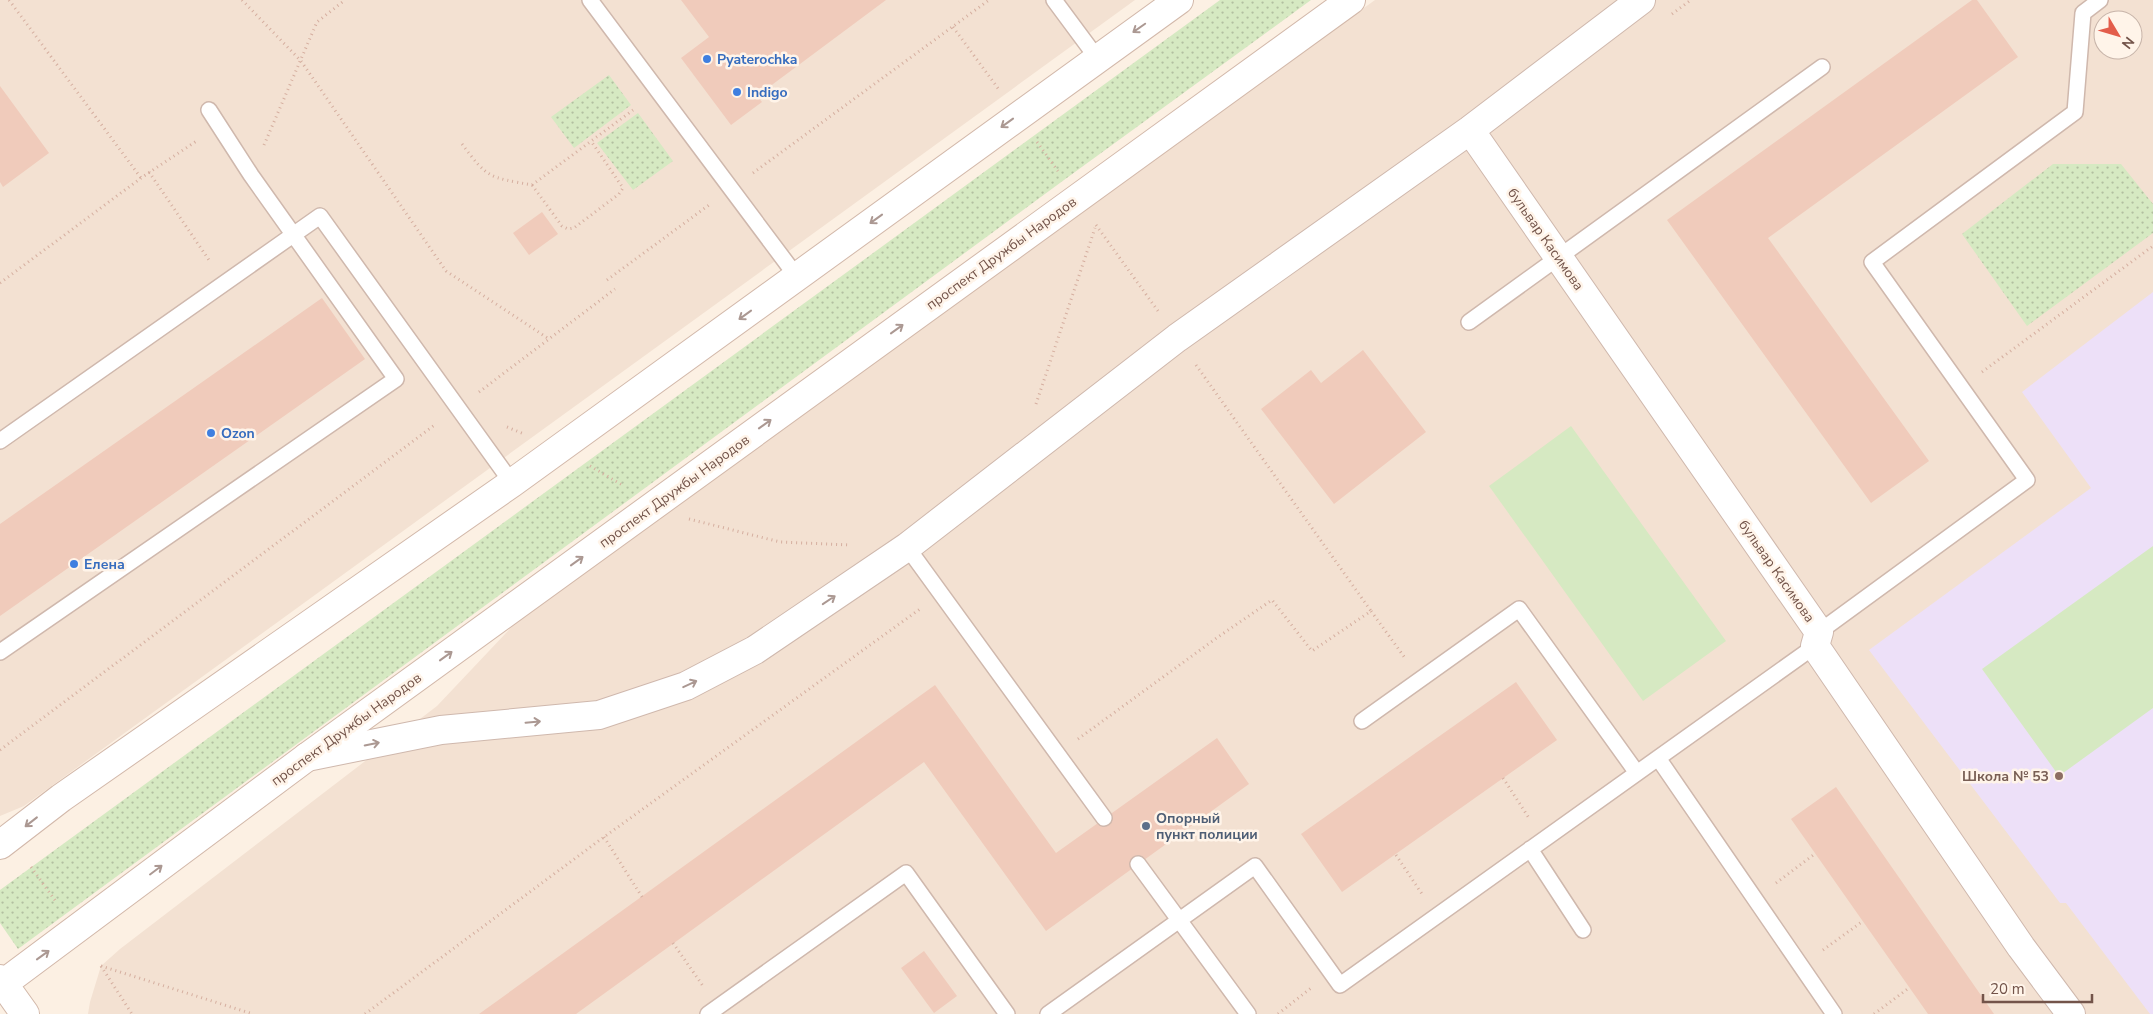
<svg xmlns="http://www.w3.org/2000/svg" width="2153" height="1014" font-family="'Nunito Sans',sans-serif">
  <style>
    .residential { fill: #f3e1d2; fill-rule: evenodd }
    .education { fill: #ede0f8 }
    .green { fill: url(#green-dots) }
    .pitch { fill: #d6e9c2 }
    .building { fill: #f0cbbb }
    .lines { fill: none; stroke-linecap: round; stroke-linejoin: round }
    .lane-casing { stroke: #cfb8ad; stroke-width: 18 }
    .street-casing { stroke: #cfb8ad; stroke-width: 30 }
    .secondary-casing { stroke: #d2b8aa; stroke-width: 30 }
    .path { stroke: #d5ae9f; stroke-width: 3; stroke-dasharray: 1 4; stroke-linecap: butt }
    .lane { stroke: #fff; stroke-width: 15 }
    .street { stroke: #fff; stroke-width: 28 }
    .secondary { stroke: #fff; stroke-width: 28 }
    .oneway { stroke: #ab9892 }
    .shop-dot { fill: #3f7fe0; stroke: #fff4e9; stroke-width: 2 }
    .education-dot { fill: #8d6e63; stroke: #fff4e9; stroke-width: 2 }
    .service-dot { fill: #5c6f8a; stroke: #fff4e9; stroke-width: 2 }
    .labels { text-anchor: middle; stroke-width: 5; stroke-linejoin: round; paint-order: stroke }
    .shop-label { font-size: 14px; font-weight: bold; fill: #366cbe; stroke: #fff4e9; text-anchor: start }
    .street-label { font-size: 14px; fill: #73544a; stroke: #fff4e9 }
    .education-label { font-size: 14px; font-weight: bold; fill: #785e54; stroke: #fff4e9; text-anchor: end }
    .service-label { font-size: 14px; font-weight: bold; fill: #4e5e75; stroke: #fff4e9; text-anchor: start }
  </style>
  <defs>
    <pattern id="green-dots" width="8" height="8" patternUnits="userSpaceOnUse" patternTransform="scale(1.25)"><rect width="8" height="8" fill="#d6e9c2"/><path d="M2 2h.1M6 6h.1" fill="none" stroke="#b2bfa0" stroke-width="1.8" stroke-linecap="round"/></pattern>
  </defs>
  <rect width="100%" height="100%" fill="#fcf0e3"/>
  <path class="residential" d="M0,0H1135L24,806L0,816Z
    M1375,0H2153V1014H88L90,1002L101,966L120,949L437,706L523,615ZM2103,20H2133V50H2103Z"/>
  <path class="education" d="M2153,292V1014H2150L2066,903H2060L1869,650L2091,488L2022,392Z"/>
  <path class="green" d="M1220,0H1311L1064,180L18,949L0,923V890Z
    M609,75L631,105L574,148L551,117Z
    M638,113L673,161L633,190L597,143Z
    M2053,164H2121L2153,204V233L2027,326L1962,234Z"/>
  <path class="pitch" d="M1571,426L1726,641L1643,701L1489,486Z
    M2153,546V708L2059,776L1982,669Z"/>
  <path class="building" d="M681,0H886L757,96L762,102L731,125L681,58L709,37Z
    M1972,0H1977L2018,57L1768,238L1929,461L1871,503L1667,220Z
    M0,86L49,153L3,187L0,182Z
    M542,212L558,234L529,255L513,233Z
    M322,298L365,359L0,616V524Z
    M1363,350L1426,432L1334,504L1261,409L1311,370L1321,383Z
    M1516,682L1557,740L1342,892L1301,834Z
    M935,685L1056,853L1217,738L1249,784L1046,931L924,762L576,1014H479Z
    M1836,787L1994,1014H1928L1791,819Z
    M924,951L957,996L934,1013L901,968Z"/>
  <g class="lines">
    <g class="lane-casing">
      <path id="lane" d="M590,0L797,277
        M1054,0L1097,58
        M1469,322L1822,67
        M0,441L320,216L512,483
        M907,547L1104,818
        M1819,632L2027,480L1872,262L2075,112L2083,13L2100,0
        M0,652L396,379L251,175L209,110
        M1362,721L1519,609L1637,773
        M1658,758L1834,1014
        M1530,849L1583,930
        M1138,864L1248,1014
        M708,1014L906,873L1007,1014
        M1048,1014L1255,866L1340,985L1815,646"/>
    </g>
    <g class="street-casing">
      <path id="street" d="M1470,130L1819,632L1815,646L2021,947L2071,1014
        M307,757L441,730L599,715L686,686L755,650L907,547L1177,338L1470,130L1641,0"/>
    </g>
    <g class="secondary-casing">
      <path id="secondary" d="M0,845L61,798L512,483L1179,0
        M0,979L25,1014
        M0,986L307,757L1351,0"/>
    </g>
    <path class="path" d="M9,0L141,178
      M242,0L301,61L446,271L549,339
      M1672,14L1691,0
      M953,27L1000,91
      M1037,142L1058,171
      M462,144C488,179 489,177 532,185L633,110
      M264,145L317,22L345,0
      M149,172L209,260
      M753,173L989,0
      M532,185L562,226L568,229L574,228L619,194L623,188L591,141
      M1096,225L1158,311
      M607,280L709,205
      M0,283L141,178L198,140
      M1196,365L1371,611
      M1982,372L2153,246
      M479,392L615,289
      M1036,404L1095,228
      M507,427L524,434
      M590,466L624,486
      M689,519L780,542L850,545
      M1078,739L1218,637L1272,600L1312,651L1371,611L1405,658
      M0,750L436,424
      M1503,778L1529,818
      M604,837L642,897
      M1396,855L1422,894
      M31,867L57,903
      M1776,883L1816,853
      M673,943L703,986
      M1823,950L1863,921
      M101,966L253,1014
      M101,966L132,1014
      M365,1014L604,837L920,609
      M1278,1014L1311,988
      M1874,1014L1909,988"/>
    <use href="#lane" class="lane"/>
    <use href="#street" class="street"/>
    <use href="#secondary" class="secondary"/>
  </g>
  <defs><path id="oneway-shaft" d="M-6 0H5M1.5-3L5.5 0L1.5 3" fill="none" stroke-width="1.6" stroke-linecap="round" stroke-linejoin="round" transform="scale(1.25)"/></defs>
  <g class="oneway">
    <use href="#oneway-shaft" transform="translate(1139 28) rotate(145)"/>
    <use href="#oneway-shaft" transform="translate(1007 123) rotate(144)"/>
    <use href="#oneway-shaft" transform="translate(876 219) rotate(144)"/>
    <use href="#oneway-shaft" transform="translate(745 315) rotate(144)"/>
    <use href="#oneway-shaft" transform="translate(897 329) rotate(-36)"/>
    <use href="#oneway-shaft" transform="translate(765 424) rotate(-36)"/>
    <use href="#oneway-shaft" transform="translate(577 561) rotate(-36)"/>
    <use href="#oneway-shaft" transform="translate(829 600) rotate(-34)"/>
    <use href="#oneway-shaft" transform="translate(446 656) rotate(-36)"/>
    <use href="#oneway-shaft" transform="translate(690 684) rotate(-25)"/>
    <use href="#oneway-shaft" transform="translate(533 722) rotate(-5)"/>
    <use href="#oneway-shaft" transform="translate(372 744) rotate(-11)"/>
    <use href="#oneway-shaft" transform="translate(31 822) rotate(142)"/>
    <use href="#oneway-shaft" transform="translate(156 870) rotate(-37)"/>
    <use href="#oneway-shaft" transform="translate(43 955) rotate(-36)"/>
  </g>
  <g class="shop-dot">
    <circle cx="707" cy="59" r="5"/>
    <circle cx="737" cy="92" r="5"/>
    <circle cx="211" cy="433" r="5"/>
    <circle cx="74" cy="564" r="5"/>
  </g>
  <circle class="education-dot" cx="2059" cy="776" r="5"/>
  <circle class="service-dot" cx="1146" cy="826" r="5"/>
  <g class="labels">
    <g class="shop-label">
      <text x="717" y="64">Pyaterochka</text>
      <text x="747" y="97">Indigo</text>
      <text x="221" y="438">Ozon</text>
      <text x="84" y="569">Елена</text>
    </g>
    <g class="street-label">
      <text transform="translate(1546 239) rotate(55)" y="5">бульвар Касимова</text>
      <text transform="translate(1001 253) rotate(-36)" y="5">проспект Дружбы Народов</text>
      <text transform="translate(674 491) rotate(-36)" y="5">проспект Дружбы Народов</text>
      <text transform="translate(1777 571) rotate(55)" y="5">бульвар Касимова</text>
      <text transform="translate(346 729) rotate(-36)" y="5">проспект Дружбы Народов</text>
    </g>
    <g class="education-label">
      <text x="2049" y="781">Школа № 53</text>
    </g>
    <g class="service-label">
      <text x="1156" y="823">Опорный<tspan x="1156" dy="16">пункт полиции</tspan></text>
    </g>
  </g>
  <g transform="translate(2118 35) rotate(128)"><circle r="24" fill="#fff4e9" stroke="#c7b4a9"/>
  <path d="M0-4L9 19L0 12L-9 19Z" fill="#e35d4b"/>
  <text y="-8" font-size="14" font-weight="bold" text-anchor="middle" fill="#73544a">N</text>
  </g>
  <path d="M1983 994v8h109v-8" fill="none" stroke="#73544a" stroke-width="2.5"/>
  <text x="1990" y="994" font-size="15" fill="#73544a" stroke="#fff4e9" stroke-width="4" paint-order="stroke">20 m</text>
</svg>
